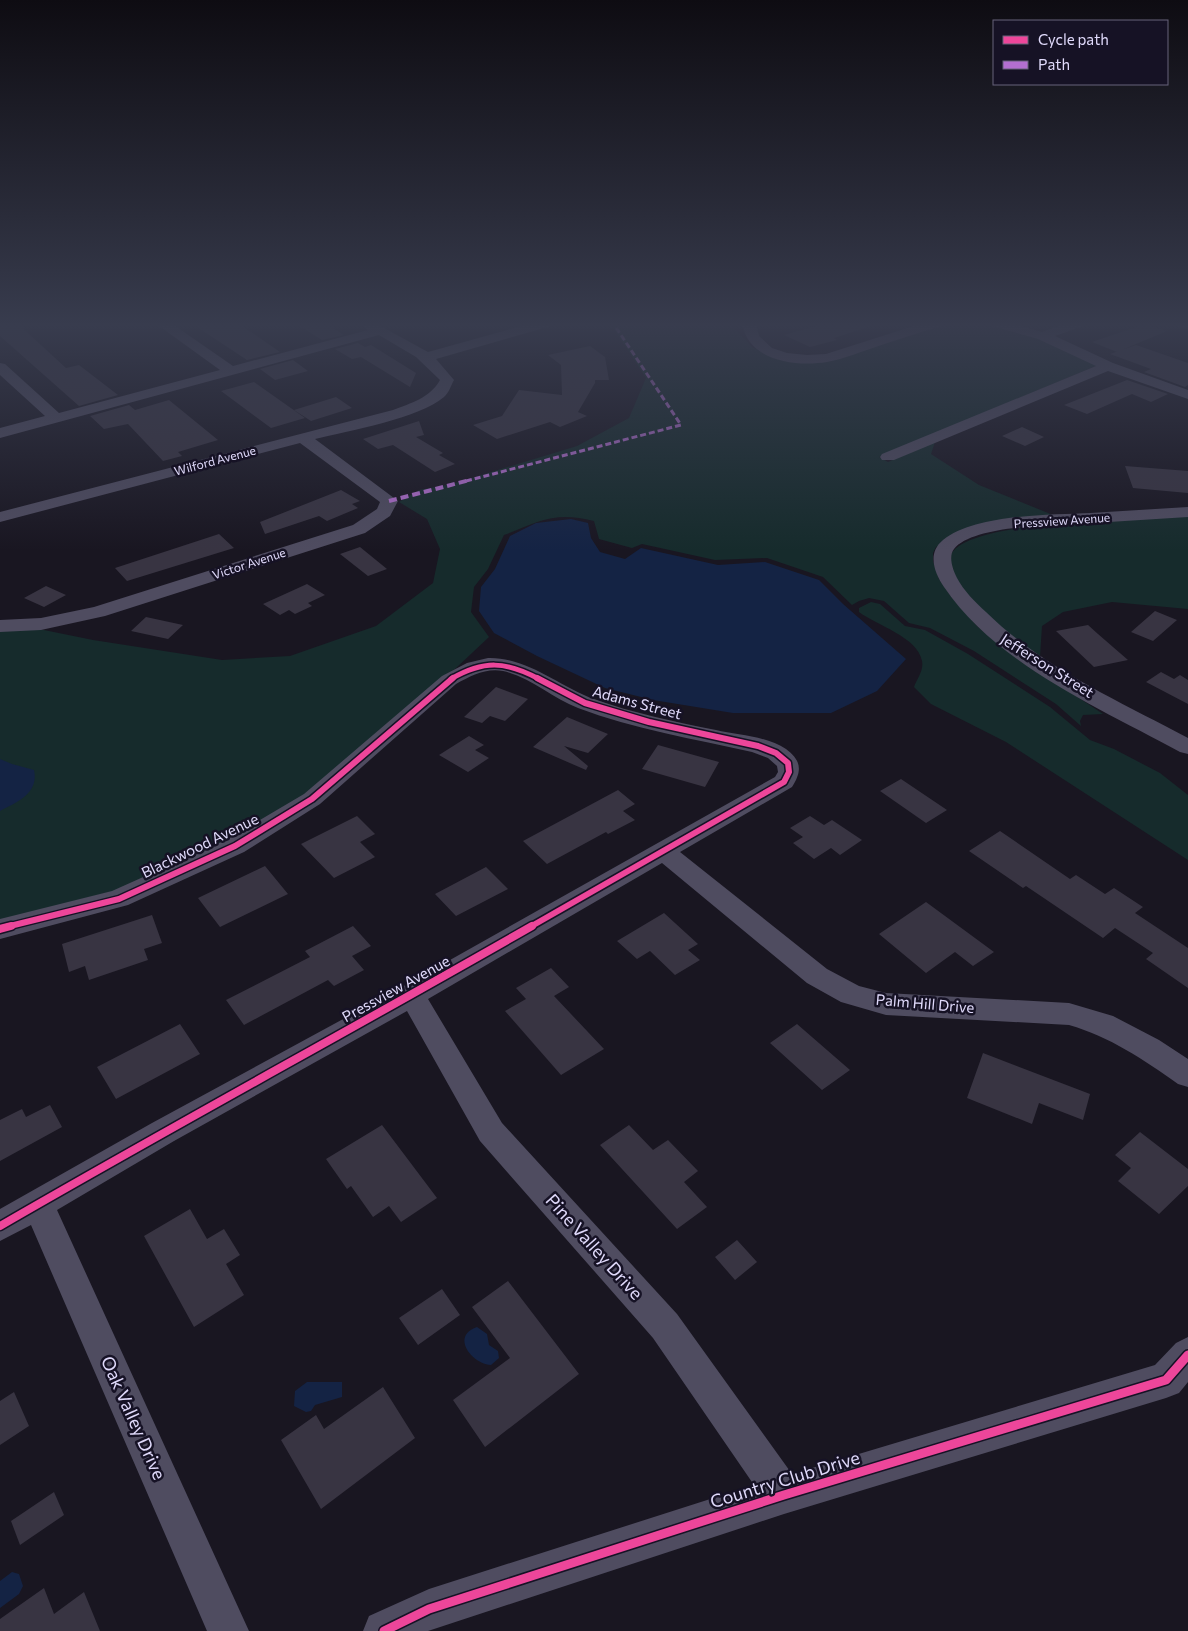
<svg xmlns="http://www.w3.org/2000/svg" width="1188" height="1631" font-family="Commissioner,sans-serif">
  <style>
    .green { fill: #162b2c }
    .water { fill: #142344 }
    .building { fill: #383442 }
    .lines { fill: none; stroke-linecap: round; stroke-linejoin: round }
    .minor { fill: #4f4c60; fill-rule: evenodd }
    .quiet-far1 { stroke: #b36fd0; stroke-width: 3; stroke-dasharray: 6 3; stroke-linecap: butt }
    .quiet { stroke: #b36fd0; stroke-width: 4; stroke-dasharray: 8 4; stroke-linecap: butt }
    .cycleway-far3-casing { stroke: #161225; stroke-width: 8 }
    .cycleway-far2-casing { stroke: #161225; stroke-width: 9 }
    .cycleway-far1-casing { stroke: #161225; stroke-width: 11 }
    .cycleway-casing { stroke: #161225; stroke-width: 12 }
    .cycleway-far3 { stroke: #ed469a; stroke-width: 5 }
    .cycleway-far2 { stroke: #ed469a; stroke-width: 6 }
    .cycleway-far1 { stroke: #ed469a; stroke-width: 8 }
    .cycleway { stroke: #ed469a; stroke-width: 9 }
    .labels { text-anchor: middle; stroke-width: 5; stroke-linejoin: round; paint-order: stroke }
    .far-street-label { font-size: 12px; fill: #e0dafb; stroke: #161225 }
    .street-label { font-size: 15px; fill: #e0dafb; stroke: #161225 }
    .near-street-label { font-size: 18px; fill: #e0dafb; stroke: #161225 }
  </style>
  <rect width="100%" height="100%" fill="#191621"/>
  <path class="green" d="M610,323H730L752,347L768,355L831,360L946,323H984L1033,336L1098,365L879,457L888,462L935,442L931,454L979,485L1053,515L1021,518L936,547L933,553V561L939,579L950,595L977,626L997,643L1103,714L1083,715L1080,721L1081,726L1056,704L974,651L930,628L909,623L884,601L869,598L859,601L852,605L823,577L767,558L715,560L642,544L632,548L599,539L594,521C554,511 539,522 504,535L488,569L474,587L471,612L489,637L455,669L441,678L305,796L232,839L122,889L0,920V631L39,629L93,640L222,660L290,656L376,626L433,583L440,549L427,519L399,502L419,490L452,484L577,446L629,418L646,378Z
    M1188,516V609L1112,602L1063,612L1042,626L1040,657C1016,639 948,592 950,559C951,519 1154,518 1188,516Z
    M871,602L880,604L905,626L925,630L968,654L1050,707L1090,740L1114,749L1160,773L1188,795V860L1006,742L931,704L914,687C917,679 924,670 922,661C918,637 876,625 859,612V608Z"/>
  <path class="water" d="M571,519L588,523L591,538L600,552L625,559L641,548L718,565L765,562L819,580L843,604L906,659L877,691L831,713H733L653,700L605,688L537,656L494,633L479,611L481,587L495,569L510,536L536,523Z
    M0,759L12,764L34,770C39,793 18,802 0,811Z
    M477,1327L487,1334L489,1345L498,1351L499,1358L491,1365C472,1364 450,1336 477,1327Z
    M307,1382H342V1397L315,1405L311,1411L306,1412L294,1406L295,1391Z
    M12,1572L19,1574L23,1586L19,1594L0,1608V1581Z"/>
  <path class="building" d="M11,323H17L66,368L79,365L118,395L79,406L0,336V326Z
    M191,323H238L280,352L247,360Z
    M295,323H325L344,335L322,340Z
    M827,323H870L871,326L834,338L837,340L810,347L784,335Z
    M1145,324L1167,331L1117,352L1092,342Z
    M358,343L365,347L371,345L416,373L410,387L361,357L352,359L335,349Z
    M1136,345L1188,363V385L1185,387L1144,372L1151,369L1110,354Z
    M590,346L605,357L609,380H595V383L578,412L587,416L560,427L550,422L497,439L473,425L502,416L519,390L562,395L561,365L548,355Z
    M293,360L308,371L275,380L260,369Z
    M1127,380L1168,394L1151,402L1132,394L1087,414L1064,405Z
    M254,382L305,418L271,428L221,391Z
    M336,397L352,408L311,421L294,410Z
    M169,400L218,440L178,452L182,456L163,461L128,424L104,429L90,416L129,405L135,410Z
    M419,421L424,435L416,437L443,453L439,455L455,464L435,472L393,445L378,449L363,439Z
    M1022,427L1044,437L1025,446L1002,436Z
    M1125,466L1188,471V493L1133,488Z
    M341,490L360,501L352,504L358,508L327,521L319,516L265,534L260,522Z
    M219,534L234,548L127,581L115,568Z
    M360,547L387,569L368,576L340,554Z
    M307,584L325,595L308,603L312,606L295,614L289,610L280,615L263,604Z
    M46,586L66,595L44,607L24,598Z
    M1155,611L1177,620L1153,641L1131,632Z
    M146,617L183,625L168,639L131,631Z
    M1088,625L1098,634L1128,660L1094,667L1056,631Z
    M1161,672L1174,679L1180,675L1188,680V704L1146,682Z
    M496,687L528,699L505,721L490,716L482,723L464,717Z
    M567,717L608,734L588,753L564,746L588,766L586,770L533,747Z
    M469,736L484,745L475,750L489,758L468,772L439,755Z
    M658,745L719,762L705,787L642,769Z
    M901,779L947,810L926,823L880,791Z
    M618,790L635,804L623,811L635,820L608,834L606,832L547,864L523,841Z
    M357,816L375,834L360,842L375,857L334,878L301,844Z
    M810,816L824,825L832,820L862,840L840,855L831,848L814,859L793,843L803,837L790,828Z
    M1000,831L1070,879L1076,875L1105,894L1114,888L1143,907L1135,913L1188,948V988L1146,959L1153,953L1115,928L1103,938L1026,886L1023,888L969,851Z
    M265,866L288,894L220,927L198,898Z
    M486,867L508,889L456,916L435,894Z
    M926,902L994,952L973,966L955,952L926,973L879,934Z
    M664,913L698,944L688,950L700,960L675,975L650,951L637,959L617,941Z
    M152,915L162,943L144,949L148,960L89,980L85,966L69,972L62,944Z
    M353,926L371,946L352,956L364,970L334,986L328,980L244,1025L226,1000L310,957L305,951Z
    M551,968L569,987L554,996L604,1049L561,1075L505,1011L526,999L516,988Z
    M180,1024L200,1054L116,1099L97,1067Z
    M797,1024L850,1070L822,1090L770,1043Z
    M983,1053L1090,1094L1083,1120L1039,1103L1032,1124L967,1098Z
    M50,1105L62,1127L0,1161V1120L22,1109L26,1117Z
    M382,1125L437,1198L401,1222L389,1206L373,1217L351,1186L347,1189L326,1159Z
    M629,1125L653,1150L668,1140L698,1171L684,1182L707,1207L677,1229L600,1145Z
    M1140,1132L1188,1169V1186L1159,1214L1118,1181L1131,1168L1115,1155Z
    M190,1209L207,1239L224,1229L240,1255L226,1264L244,1295L194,1327L144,1236Z
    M737,1240L757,1262L735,1280L715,1257Z
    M508,1281L579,1374L485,1447L453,1400L510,1358L472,1307Z
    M442,1289L460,1315L418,1345L399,1318Z
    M383,1387L415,1438L321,1509L281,1440L316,1415L324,1429Z
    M14,1392L29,1426L0,1445V1401Z
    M54,1492L64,1515L20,1545L11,1521Z
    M44,1588L54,1614L84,1592L100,1631H0V1619Z"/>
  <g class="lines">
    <path class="minor" d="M155,323H171L233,366L368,330L358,323H375L428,352L532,323H553L551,326L436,359L454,380C451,385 449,393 444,397C420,418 348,431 315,439L398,501L390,516L365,533L105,616L41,630L0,632V620L41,618L94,607L353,525L377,509L380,502L300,443L0,522V512L393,410C411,403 430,398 440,380L416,357L379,335L0,438V428L45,416L0,375V363L5,364L59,413L220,370Z
      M742,323H756L759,336L772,348L787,353L807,355L826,354L923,323H943L941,326C915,334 889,342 864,351C852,355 839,360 827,362C795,367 748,361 742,323Z
      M990,323H1011L1042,332L1066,323H1085L1083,326L1055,336L1113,363L1188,390V399L1108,371L894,460H882L880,457L882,454L1096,366L1038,339L992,326Z
      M1175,323H1188V329L1177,326Z
      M1188,507V517C1156,519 1125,521 1093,523C1063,525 974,524 954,549C948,557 953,570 957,578C964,591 975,602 986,612C1043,668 1119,701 1188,738V754L1180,752C1101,709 996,664 944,587C934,572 927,553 943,540C975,514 1050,515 1090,513C1123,511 1155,509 1188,507Z
      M488,658C528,657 558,686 594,699C633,713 675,722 716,730C737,735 767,736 786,749C802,761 802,771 792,787L680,852L827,969L859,986L886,993L1069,1003L1113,1016L1159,1040L1188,1059V1087L1178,1084C1143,1059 1110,1037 1069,1025L886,1015L841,1002L807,983L662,863L428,999L502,1123L677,1314L792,1474L1155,1365L1176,1343L1188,1337V1382L1179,1393L1166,1398L784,1514L428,1631H363L369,1616L429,1589L754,1485L653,1338L480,1141L407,1011L174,1141L57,1210L249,1631H207L31,1225L0,1241V1209L152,1123L402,987L775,777L778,772L777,766L768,758L752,752C694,739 634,729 578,708C552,698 530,677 503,671C485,668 471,676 456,684L320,804L244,852L128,905L0,939V919L112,891L226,840L304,794L442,676L467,663Z"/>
    <path class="quiet-far1" d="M466,481L681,425L613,323"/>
    <path class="quiet" d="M389,501L470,480"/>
    <g class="cycleway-far3-casing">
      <path id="cycleway-far3" d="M451,679C484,660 505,661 539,679"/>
    </g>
    <g class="cycleway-far2-casing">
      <path id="cycleway-far2" d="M6,927L119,899L235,846L312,799L453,678
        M530,927L784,782L789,772L788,763L776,753L758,746L649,722L585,703L537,678"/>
    </g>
    <g class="cycleway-far1-casing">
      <path id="cycleway-far1" d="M0,929L11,926
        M0,1226C176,1124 356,1027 532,926"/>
    </g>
    <g class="cycleway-casing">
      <path id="cycleway" d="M384,1631L429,1609L784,1495L1166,1380L1188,1355"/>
    </g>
    <use href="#cycleway-far3" class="cycleway-far3"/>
    <use href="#cycleway-far2" class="cycleway-far2"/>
    <use href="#cycleway-far1" class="cycleway-far1"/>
    <use href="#cycleway" class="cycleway"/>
  </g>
  <linearGradient id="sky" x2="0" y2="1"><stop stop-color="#0e0c12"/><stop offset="0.59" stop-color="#383c4e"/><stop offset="1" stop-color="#383c4e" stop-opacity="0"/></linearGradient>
  <rect width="1188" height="551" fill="url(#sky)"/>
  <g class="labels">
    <g class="far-street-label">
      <text transform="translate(215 461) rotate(-15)" y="4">Wilford Avenue</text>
      <text transform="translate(1062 521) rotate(-4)" y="4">Pressview Avenue</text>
      <text transform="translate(249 564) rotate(-18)" y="4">Victor Avenue</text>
    </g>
    <g class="street-label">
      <text transform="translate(1047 666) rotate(32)" y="5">Jefferson Street</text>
      <text transform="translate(637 703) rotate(15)" y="5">Adams Street</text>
      <text transform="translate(200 846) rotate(-26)" y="5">Blackwood Avenue</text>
      <text transform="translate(396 989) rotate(-29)" y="5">Pressview Avenue</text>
      <text transform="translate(925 1004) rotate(5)" y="5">Palm Hill Drive</text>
    </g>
    <g class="near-street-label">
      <text transform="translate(594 1247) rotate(48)" y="6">Pine Valley Drive</text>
      <text transform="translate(133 1418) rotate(66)" y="6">Oak Valley Drive</text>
      <text transform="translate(785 1480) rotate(-17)" y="6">Country Club Drive</text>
    </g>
  </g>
  <rect x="993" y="20" width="175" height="65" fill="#161225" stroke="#67627b"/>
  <rect x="1003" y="36" width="25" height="8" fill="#ed469a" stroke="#67627b"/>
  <text x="1038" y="45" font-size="15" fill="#e0dafb">Cycle path</text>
  <rect x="1003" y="61" width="25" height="8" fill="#b36fd0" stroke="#67627b"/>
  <text x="1038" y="70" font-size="15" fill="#e0dafb">Path</text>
</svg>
